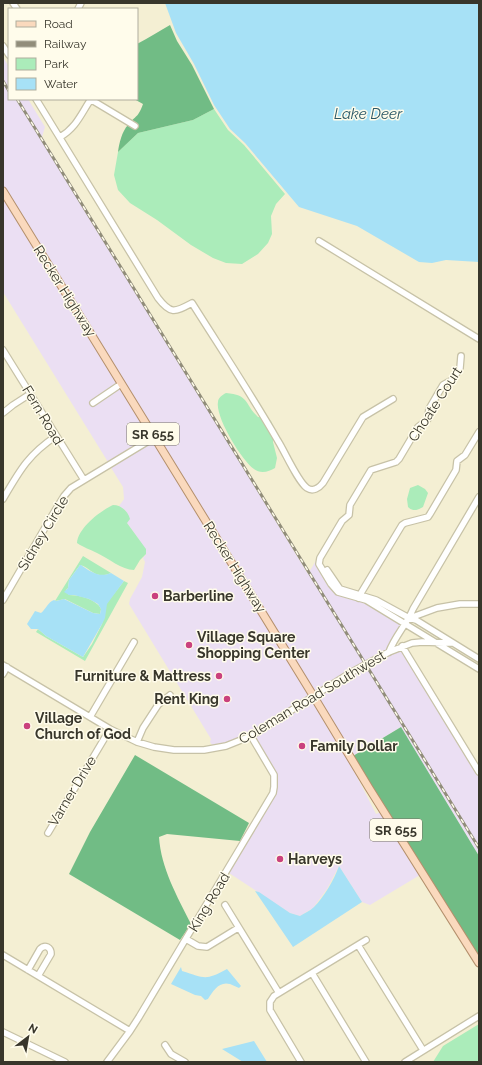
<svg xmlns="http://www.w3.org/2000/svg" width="482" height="1065" font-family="Raleway,sans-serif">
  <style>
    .commercial { fill: #ebdff3 }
    .green { fill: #abecba }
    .forest { fill: #71bc85 }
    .water { fill: #a7e1f6 }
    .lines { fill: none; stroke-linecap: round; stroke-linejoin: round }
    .minor-casing { stroke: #c7c2a7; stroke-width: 8 }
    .major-casing { stroke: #b4906d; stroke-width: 9 }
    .minor { stroke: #fff; stroke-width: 5.5 }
    .major { stroke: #fad9bd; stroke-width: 7 }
    .rail-casing { stroke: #918d7a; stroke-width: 3 }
    .rail { stroke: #fffceb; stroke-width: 1.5; stroke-dasharray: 4.5; stroke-linecap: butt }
    .poi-dot { fill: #ca417d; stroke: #fffceb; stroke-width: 1.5 }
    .labels { text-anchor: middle; stroke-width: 3; stroke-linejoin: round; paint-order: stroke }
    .shield { fill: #fffceb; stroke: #747165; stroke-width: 1 }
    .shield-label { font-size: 13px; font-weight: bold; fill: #38362b }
    .street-label { font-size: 14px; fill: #38362b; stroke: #fffceb }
    .poi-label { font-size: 14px; font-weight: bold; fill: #38362b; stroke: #fffceb; text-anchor: start }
    .water-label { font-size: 15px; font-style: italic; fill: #295766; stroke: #fffceb }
  </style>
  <rect width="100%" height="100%" fill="#f4efd3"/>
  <path class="commercial" d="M3,57L9,67V99H28L45,127L42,137L308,574L317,559L329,585L336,594L365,602L403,624L389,644L387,650L349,671L315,693L3,186Z
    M3,196L118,383L90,402L92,406L121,387L151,436L108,462L3,292Z
    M154,440L311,696L250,733L234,741L213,746L210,742L211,739L129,604L130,599L142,577L145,562L143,558L146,554L137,537L127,523L126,511L119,506L124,499L123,487L110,466Z
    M401,649L479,777V856L401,727L353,756L317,697L351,675Z
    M313,700L348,759L376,814L381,812L420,875L370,905L362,902L339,866L327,889L313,908L300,916L290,913L229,873L271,801L276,774L254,736Z"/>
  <path class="green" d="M214,109L228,130L244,145L285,194L276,204L271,216L272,234L268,243L258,254L242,264L226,263L213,258L191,245L157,220L130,203L118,190L114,175L118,152L138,133L193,120Z
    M226,393C250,395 244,404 258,417L267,418L271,421L274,428L273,442L277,458L275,468C269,472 260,474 254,469C242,461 215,417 218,402C218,398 222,395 226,393Z
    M418,485L425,489L428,493L423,507C418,510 413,512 408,507L407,499L410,488Z
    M113,505C121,505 128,511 130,519L127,523L146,549V554L140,560L134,570C122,570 108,558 97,553C90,549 84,548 77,543C78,528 100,511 113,505Z
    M83,556L111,573C94,580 92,568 80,565L69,580L68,588L66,590L69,595C77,595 91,598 97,604C99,605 100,607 101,609L100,614L93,613L65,599L55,601Z
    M124,581L128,583L85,661L36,632L38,629L46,636L83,657L92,644L102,624L106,604Z
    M479,1024V1062H433L443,1046Z"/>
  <path class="forest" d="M170,25L177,41L192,65L214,109L193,120L138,133L118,152C119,144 122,131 128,125C136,115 138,118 143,104L134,99H137V44C149,38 159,31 170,25Z
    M401,727L479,856V955L477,956L387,810H386L353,756Z
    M135,755L249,823L240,841L167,834L159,837C161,868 177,896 191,924L180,940L69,874L90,832Z"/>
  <path class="water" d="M165,3H479V262L446,260L432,263L419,262L357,226L299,207L245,143L230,129L214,105L194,64L176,33Z
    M80,565H81C91,572 99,578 111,573L124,581L107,604L105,618L102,624L83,657L46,636L38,629H31L27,624L35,611L41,613C46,609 48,602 54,600L56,601L64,599L93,613L100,614L101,609L98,604L89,599L74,595H69L64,592L68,588L69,580Z
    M339,866L362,902L293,947L255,891L259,892L290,913L300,916C304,913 310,911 314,907C324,897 334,880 339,866Z
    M181,967L182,971C205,978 205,981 227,969L241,986L239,988C236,987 233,985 230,984C219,981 213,991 208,999L205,1000L201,996L195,995L171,984Z
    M254,1041L267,1062H243L222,1049Z"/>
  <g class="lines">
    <g class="minor-casing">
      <path id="minor" d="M13,3L17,9
        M78,9L81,3
        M3,46L9,55
        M36,99L158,298C171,315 175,312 192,303C221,349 251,394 278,441C285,452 298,482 307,488C313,492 319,488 323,483L363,417L393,399
        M90,99L135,126
        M60,137C76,128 81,114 91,99
        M319,241L479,339
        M3,350L84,480
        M461,356L460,368L452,380L443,385L429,409L428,419L418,427L399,459L396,462L371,470L350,505L349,515L342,521L320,558L319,564L331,584L338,592L366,600L479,669
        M93,403L121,384
        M3,413L13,405L30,394
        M3,499C20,470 28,455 56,436
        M327,570L340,589L376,600L409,618L416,620L479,659
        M358,598L402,525L405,523L428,517L430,514L456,470L457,461L465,455L479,432
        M3,600L53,514L64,496L71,488L155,437
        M410,618L437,608L460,604H479
        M402,646L479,772
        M389,652C395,636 407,624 413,609L479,497
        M3,665L110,729L137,742L154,747L174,750H204L226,746L251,736L350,673L389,652L412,643L422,642L452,643
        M3,674L7,667
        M90,717L134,642
        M137,742L143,728L158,705L170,695
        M48,833L110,729
        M225,905L279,993
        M186,939L198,946L207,947L238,928
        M358,945L423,1050
        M3,955L130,1031
        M28,970L40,949C45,944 51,947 51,954L38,976
        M312,973L366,1062
        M3,1032L65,1062
        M165,1045L171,1054L185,1062
        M107,1062L130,1031L139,1017L273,793L274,787V775L251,736
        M301,1062L270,1010V1002L274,996L366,940
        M405,1062L479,1016"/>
    </g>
    <g class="major-casing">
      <path id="major" d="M3,191L314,697L369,788L479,963"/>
    </g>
    <use href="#minor" class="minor"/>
    <use href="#major" class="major"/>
    <g class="rail-casing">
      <path id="rail" d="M3,81L9,91
        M17,99L479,848"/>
    </g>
    <use href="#rail" class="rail"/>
  </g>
  <g class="poi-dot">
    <circle cx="155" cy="596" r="4"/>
    <circle cx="189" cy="645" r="4"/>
    <circle cx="219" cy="676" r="4"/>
    <circle cx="227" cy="699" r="4"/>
    <circle cx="27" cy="726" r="4"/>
    <circle cx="302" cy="746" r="4"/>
    <circle cx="280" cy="859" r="4"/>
  </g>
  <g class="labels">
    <g class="shield">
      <rect x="127" y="423" width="52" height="22" rx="3"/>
      <rect x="370" y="819" width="52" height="22" rx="3"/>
    </g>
    <g class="shield-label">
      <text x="153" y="439">SR 655</text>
      <text x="396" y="835">SR 655</text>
    </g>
    <g class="street-label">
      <text transform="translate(65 291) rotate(58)" y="5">Recker Highway</text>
      <text transform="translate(435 404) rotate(-57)" y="5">Choate Court</text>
      <text transform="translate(43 415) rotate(59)" y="5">Fern Road</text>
      <text transform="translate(43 533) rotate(-59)" y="5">Sidney Circle</text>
      <text transform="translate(235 567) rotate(58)" y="5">Recker Highway</text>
      <text transform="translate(312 697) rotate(-31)" y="5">Coleman Road Southwest</text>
      <text transform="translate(72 791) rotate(-59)" y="5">Varner Drive</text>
      <text transform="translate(209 902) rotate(-59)" y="5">King Road</text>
    </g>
    <g class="poi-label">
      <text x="163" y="601">Barberline</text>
      <text x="197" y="642">Village Square<tspan x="197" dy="16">Shopping Center</tspan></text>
      <text x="211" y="681" text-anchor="end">Furniture &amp; Mattress</text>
      <text x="219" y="704" text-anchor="end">Rent King</text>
      <text x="35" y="723">Village<tspan x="35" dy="16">Church of God</tspan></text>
      <text x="310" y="751">Family Dollar</text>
      <text x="288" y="864">Harveys</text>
    </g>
    <g class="water-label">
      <text x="368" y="119">Lake Deer</text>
    </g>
  </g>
  <rect width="482" height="1065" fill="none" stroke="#38362b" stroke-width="8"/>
  <rect x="8" y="8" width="130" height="92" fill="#fffceb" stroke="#afad9e"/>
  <rect x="16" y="21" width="20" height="6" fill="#fad9bd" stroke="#afad9e"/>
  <text x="44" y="28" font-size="12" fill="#38362b">Road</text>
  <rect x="16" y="41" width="20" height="6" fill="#918d7a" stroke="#afad9e"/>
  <text x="44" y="48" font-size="12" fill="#38362b">Railway</text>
  <rect x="16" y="58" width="20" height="12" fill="#abecba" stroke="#afad9e"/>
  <text x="44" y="68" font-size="12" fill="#38362b">Park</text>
  <rect x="16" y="78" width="20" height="12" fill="#a7e1f6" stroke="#afad9e"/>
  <text x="44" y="88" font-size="12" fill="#38362b">Water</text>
  <g transform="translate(28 1037) rotate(31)" stroke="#fffceb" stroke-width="3" paint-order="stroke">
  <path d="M0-3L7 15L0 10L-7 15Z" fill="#38362b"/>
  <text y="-6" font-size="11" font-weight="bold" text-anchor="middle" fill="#38362b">N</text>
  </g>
</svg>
